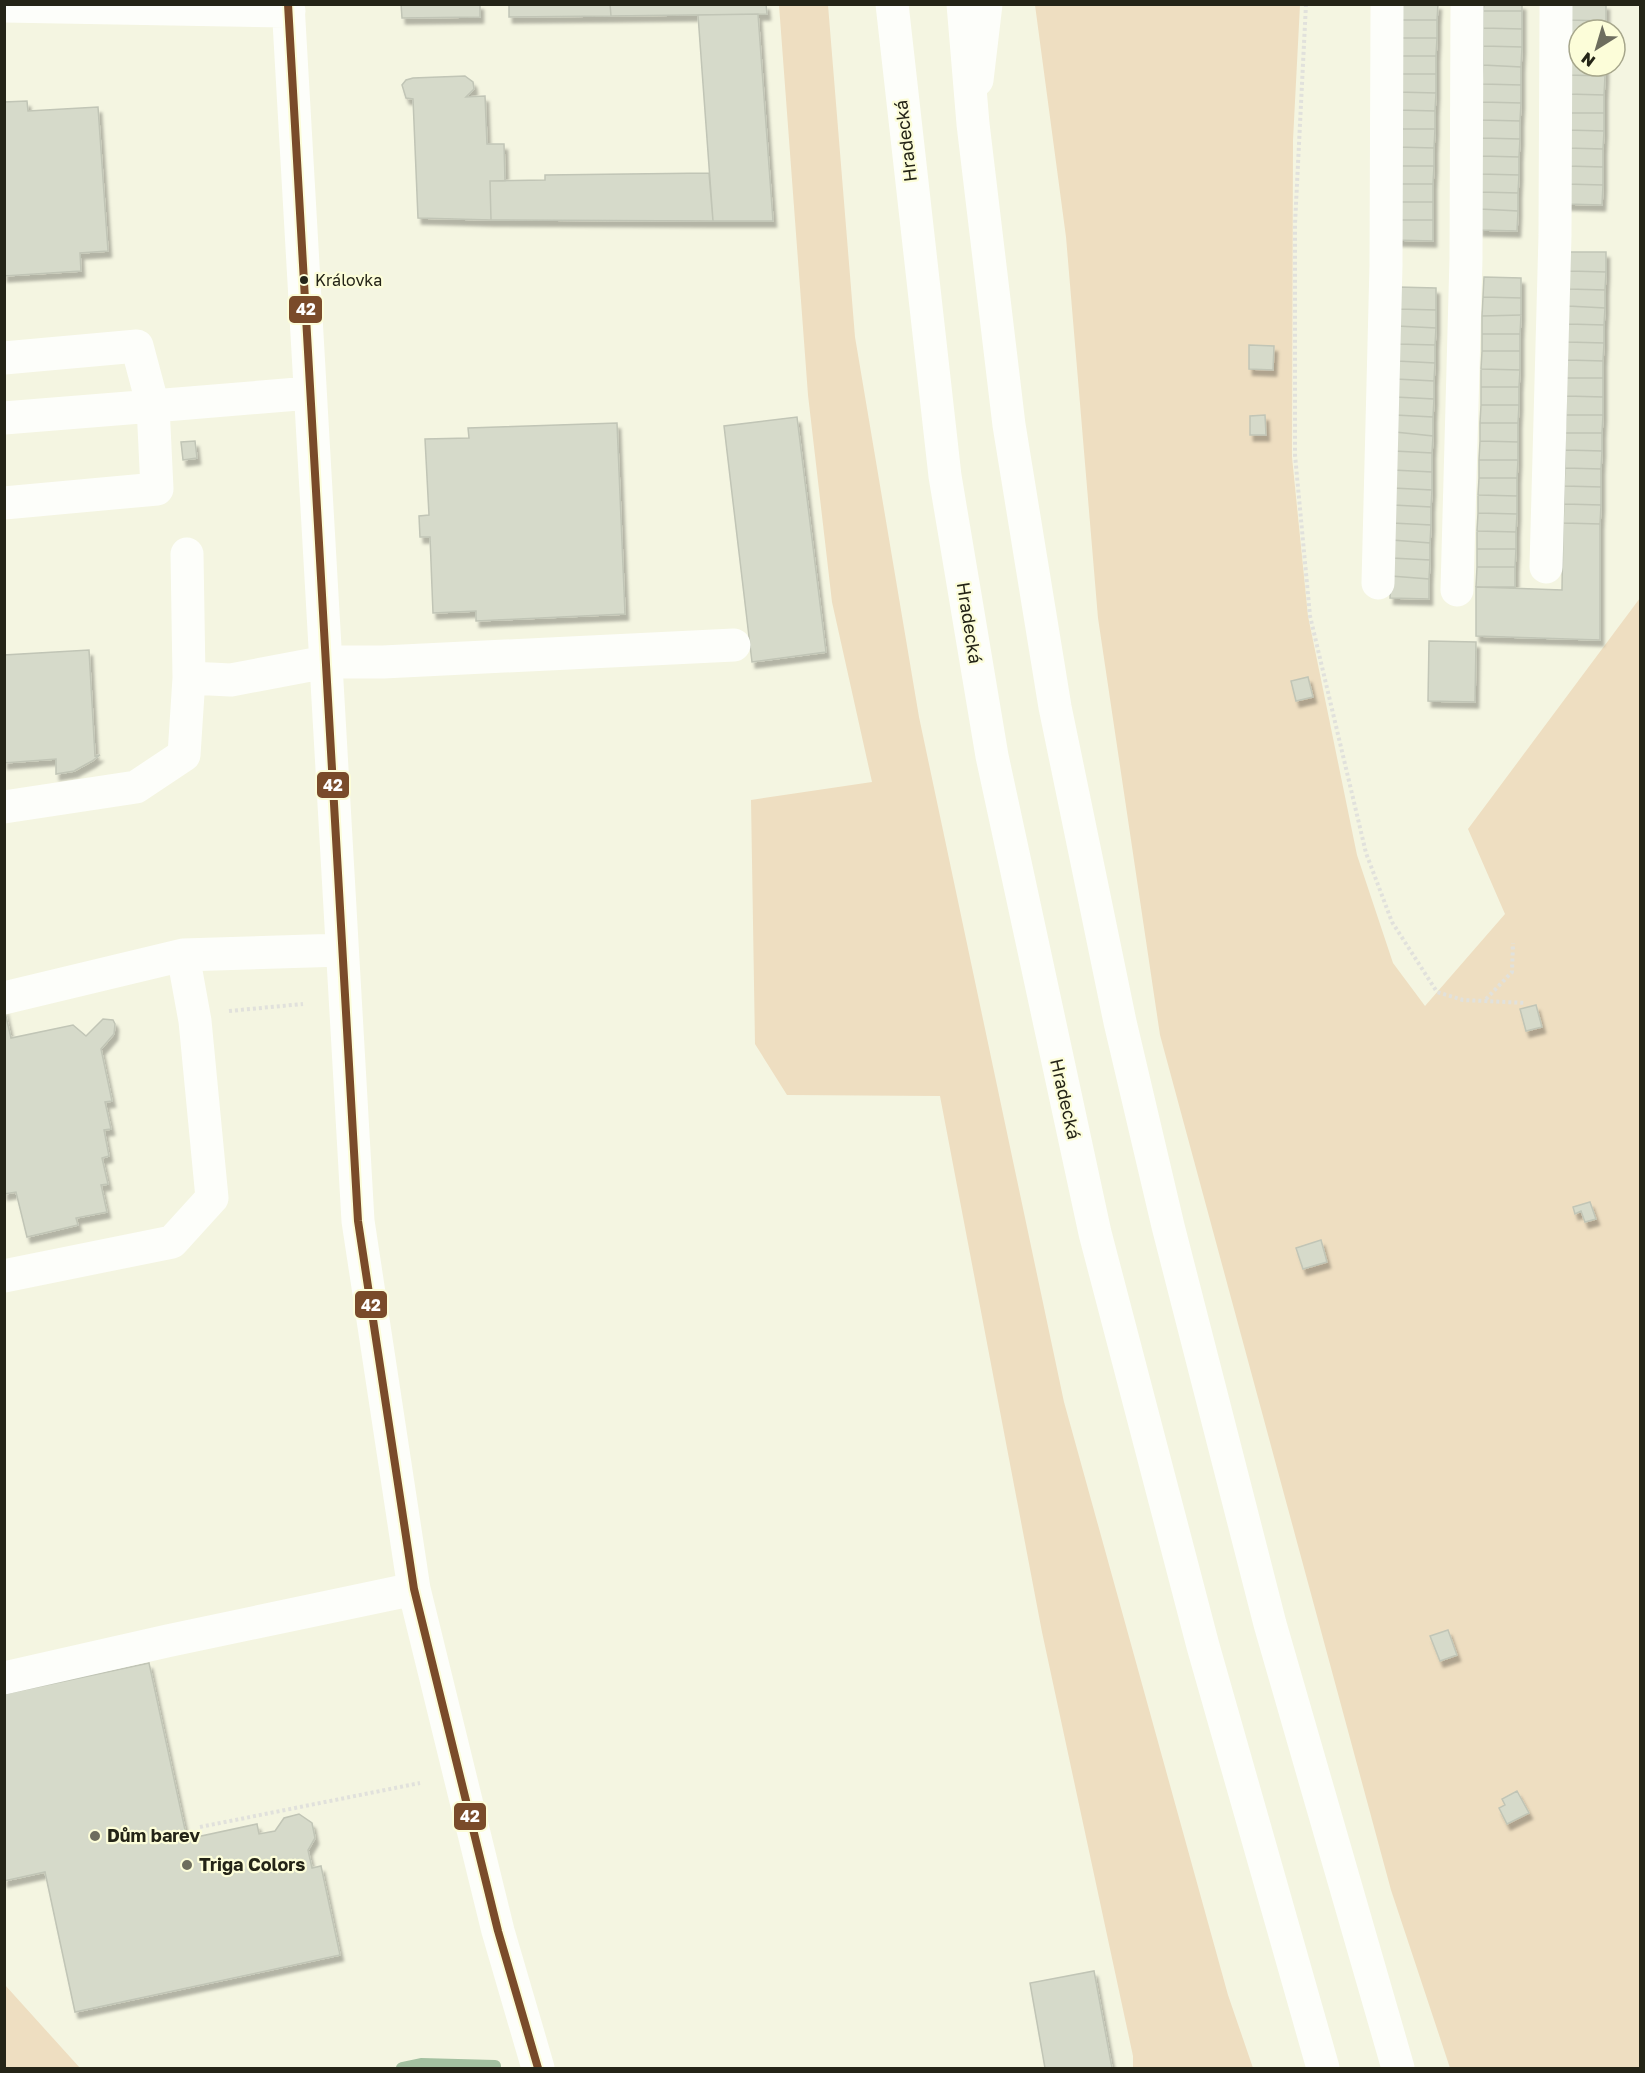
<svg xmlns="http://www.w3.org/2000/svg" width="1645" height="2073" font-family="'Golos Text',sans-serif">
  <style>
    .green { fill: #eedec1 }
    .lines { fill: none; stroke-linecap: round; stroke-linejoin: round }
    .stream { stroke: #a3c0a0; stroke-width: 12 }
    .building { fill: #d6daca; stroke: #c1c5b6; stroke-width: 1.5; filter: url(#shadow) }
    .path { stroke: #e1e1dc; stroke-width: 4; stroke-dasharray: 3 3; stroke-linecap: butt }
    .minor { stroke: #fdfefa; stroke-width: 33 }
    .highway { stroke: #fdfefa; stroke-width: 33 }
    .bus-1-casing { stroke: #fcfdd9; stroke-width: 12 }
    .bus-1 { stroke: #7a4b2a; stroke-width: 8 }
    .bus-dot { fill: #242417; stroke: #fcfdd9; stroke-width: 2 }
    .poi-dot { fill: #6d6d5e; stroke: #fcfdd9; stroke-width: 2 }
    .labels { text-anchor: middle; stroke-width: 4.5; stroke-linejoin: round; paint-order: stroke }
    .bus-label { font-size: 16px; fill: #242417; stroke: #fcfdd9; text-anchor: start }
    .street-label { font-size: 18px; fill: #242417; stroke: #fcfdd9 }
    .poi-label { font-size: 18px; font-weight: bold; fill: #242417; stroke: #fcfdd9; text-anchor: start }
    .line-badge { stroke: #fcfdd9; stroke-width: 2 }
    .badge-label { font-size: 16px; text-anchor: middle; font-weight: bold; fill: #fff }
  </style>
  <defs>
    <filter id="shadow"><feDropShadow dx="3.5" dy="6" stdDeviation="1.5" flood-color="#0004"/></filter>
  </defs>
  <rect width="100%" height="100%" fill="#f4f5e1"/>
  <path class="green" d="M779,5H828L855,337L919,717L1064,1402L1228,1995L1253,2068H1133V2056L1042,1632L940,1096L787,1095L755,1044L751,800L872,782L832,602L808,395Z
    M1035,5H1300L1293,140L1292,457L1308,616L1357,855L1393,963L1425,1006L1505,914L1468,829L1640,598V2068H1450L1391,1890L1160,1035L1098,618L1066,237Z
    M5,1985L80,2068H5Z"/>
  <g class="lines">
    <path class="stream" d="M402,2068L421,2064L495,2066"/>
  </g>
  <path class="building" d="M401,4H480V17L402,18Z
    M509,4H610L611,16L509,17Z
    M610,4H766L767,14L611,16Z
    M1399,4H1438L1437,20H1399Z
    M1484,4H1522V11H1483Z
    M1569,4H1606V21L1568,20Z
    M1483,11H1522V29L1483,28Z
    M758,14L773,221H713L698,15Z
    M1399,20H1437V38H1399Z
    M1568,20L1606,21V30H1579V38H1568Z
    M1483,28L1522,29V47L1483,46Z
    M1399,38H1437L1436,56H1398Z
    M1568,38H1579V57L1568,56Z
    M1483,46L1522,47L1521,67L1483,65Z
    M1398,56H1436V74H1398Z
    M1568,56L1579,57V66H1605V76L1567,75Z
    M1483,65L1521,67V85L1482,84Z
    M1398,74H1436V93L1397,92Z
    M1567,75L1605,76L1604,95L1567,94Z
    M465,76L473,82L474,89L466,97L485,96L487,144H504L505,181H490L491,220L418,218L413,99L406,98L402,85L406,80L413,78Z
    M1482,84L1521,85V103L1482,102Z
    M1397,92L1436,93L1435,111L1397,110Z
    M1567,94L1604,95V113H1567Z
    M27,101L28,111L98,107L108,251L80,253L81,271L4,276V102Z
    M1482,102L1521,103L1520,121L1481,120Z
    M1397,110L1435,111V129H1396Z
    M1567,113H1604V131L1566,130Z
    M1481,120L1520,121V139L1481,138Z
    M1396,129H1435L1434,148L1396,147Z
    M1566,130L1604,131L1603,149L1566,148Z
    M1481,138L1520,139L1519,157L1481,156Z
    M1396,147L1434,148V166H1395Z
    M1566,148L1603,149V167L1566,166Z
    M1481,156L1519,157V175L1480,174Z
    M1395,166H1434L1433,184H1395Z
    M1566,166L1603,167V185L1565,184Z
    M709,173L713,221L491,220L490,181L545,180V175Z
    M1480,174L1519,175L1518,193L1480,192Z
    M1395,184H1433V202H1395Z
    M1565,184L1603,185L1602,205L1565,204Z
    M1480,192L1518,193V211L1480,209Z
    M1395,202H1433V220H1395Z
    M1480,209L1518,211L1517,231L1479,230Z
    M1395,220H1433V241L1394,240Z
    M1569,252H1606V272L1569,271Z
    M1569,271L1606,272L1605,290L1568,289Z
    M1484,277L1521,278V298L1483,297Z
    M1398,287L1436,288V310L1398,309Z
    M1568,289L1605,290V308L1568,306Z
    M1483,297L1521,298V315L1482,316Z
    M1568,306L1605,308L1604,325L1568,324Z
    M1398,309L1436,310V328L1397,326Z
    M1521,315L1520,334H1482V316Z
    M1568,324L1604,325V343L1567,342Z
    M1397,326L1436,328L1435,345L1397,344Z
    M1482,334H1520V351H1482Z
    M1567,342L1604,343L1603,361L1567,360Z
    M1397,344L1435,345V363L1397,361Z
    M1249,345L1274,346L1273,370L1249,369Z
    M1482,351H1520V370L1481,369Z
    M1567,360L1603,361V378H1566Z
    M1397,361L1435,363L1434,381L1396,379Z
    M1481,369L1520,370L1519,387H1481Z
    M1566,378H1603V397L1566,396Z
    M1396,379L1434,381V399L1395,397Z
    M1481,387H1519V405H1481Z
    M1566,396L1603,397V415H1566Z
    M1395,397L1434,399L1433,417L1395,415Z
    M1481,405H1519L1518,423H1480Z
    M1265,415L1266,435H1250V416Z
    M1395,415L1433,417V436L1395,432Z
    M1566,415H1603L1602,433H1565Z
    M797,417L826,652L752,662L724,426Z
    M617,423L625,614L476,621V611L433,613L430,537H420L419,516L429,515L425,439L469,438L468,428Z
    M1480,423H1518V442L1480,441Z
    M1395,432L1433,436L1432,453L1394,451Z
    M1565,433H1602V451L1565,450Z
    M195,441L197,458L183,460L181,442Z
    M1480,441L1518,442V460H1479Z
    M1565,450L1602,451L1601,469L1565,468Z
    M1394,451L1432,453V472L1393,470Z
    M1479,460H1518L1517,478H1479Z
    M1565,468L1601,469V487L1564,486Z
    M1393,470L1432,472V490L1393,488Z
    M1479,478H1517V496L1478,495Z
    M1564,486L1601,487V505L1564,504Z
    M1393,488L1432,490L1431,507L1393,505Z
    M1478,495L1517,496V514L1478,513Z
    M1564,504L1601,505L1600,524L1563,523Z
    M1393,505L1431,507V525L1392,523Z
    M1478,513L1517,514L1516,532L1477,531Z
    M1392,523L1431,525L1430,543L1392,540Z
    M1563,523L1600,524V640L1476,636V587L1562,590Z
    M1477,531L1516,532V549H1477Z
    M1392,540L1430,543V560L1391,558Z
    M1477,549H1516L1515,567H1477Z
    M1391,558L1430,560L1429,579L1391,576Z
    M1477,567H1515V587H1476Z
    M1391,576L1429,579V599L1390,598Z
    M1429,641L1476,642L1475,702L1428,701Z
    M89,650L95,756L100,755L92,761L74,771L56,774V759L4,763V655Z
    M1308,677L1313,697L1296,701L1291,681Z
    M1536,1005L1542,1027L1526,1031L1520,1009Z
    M4,1008L11,1038L73,1025L86,1036L103,1019L113,1020L115,1024L114,1034L101,1049L112,1101L105,1102L111,1129L104,1130L109,1156L102,1158L108,1184L101,1185L107,1212L76,1218L78,1225L27,1237L16,1192L4,1194Z
    M1590,1202L1596,1219L1585,1222L1581,1211L1575,1214L1573,1207Z
    M1321,1240L1327,1262L1303,1269L1296,1248Z
    M1448,1630L1457,1655L1440,1661L1430,1636Z
    M149,1663L187,1839L257,1824L259,1834L275,1831L284,1818L299,1814L312,1823L315,1838L308,1850L312,1868L321,1866L340,1955L75,2012L45,1872L4,1881V1694Z
    M1517,1791L1529,1813L1507,1824L1499,1808L1505,1805L1502,1799Z
    M1094,1971L1112,2068H1045L1030,1983Z"/>
  <g class="lines">
    <path class="path" d="M1306,4L1295,224V455L1310,616L1366,853L1392,922L1437,992L1463,1000L1526,1003
      M1486,999L1512,972L1513,943
      M229,1011L303,1004
      M200,1827L420,1783"/>
    <path class="minor" d="M288,4L358,1221L414,1589L498,1931L538,2068
      M4,6L289,11
      M977,80L986,4
      M4,358L137,346L153,406L310,393
      M4,418L153,406L157,489L4,503
      M1546,567L1555,235L1556,4
      M1378,583L1386,265L1387,4
      M1457,590L1466,258L1467,4
      M189,678L231,680L326,662H383L734,645
      M4,807L136,787L184,755L189,678L187,554
      M4,998L183,955L342,950
      M4,1276L172,1242L212,1198L195,1021L183,955
      M4,1678L167,1641L414,1589"/>
    <path class="highway" d="M892,4L945,476L992,756L1095,1233L1203,1646L1323,2068
      M963,4L973,124L1009,425L1055,707L1120,1022L1168,1226L1270,1624L1398,2068"/>
    <g class="bus-1-casing">
      <path id="bus-1" d="M288,4L358,1221L414,1589L498,1931L538,2068"/>
    </g>
    <use href="#bus-1" class="bus-1"/>
  </g>
  <circle class="bus-dot" cx="304" cy="280" r="5"/>
  <g class="poi-dot">
    <circle cx="95" cy="1836" r="6"/>
    <circle cx="187" cy="1865" r="6"/>
  </g>
  <g class="labels">
    <g class="bus-label">
      <text x="315" y="286">Královka</text>
    </g>
    <g class="street-label">
      <text transform="translate(906 141) rotate(-97)" y="6">Hradecká</text>
      <text transform="translate(969 623) rotate(81)" y="6">Hradecká</text>
      <text transform="translate(1065 1099) rotate(77)" y="6">Hradecká</text>
    </g>
    <g class="poi-label">
      <text x="107" y="1842">Dům barev</text>
      <text x="199" y="1871">Triga Colors</text>
    </g>
  </g>
  <g class="line-badge">
    <rect x="288" y="295" width="35" height="29" rx="6" fill="#7a4b2a"/>
    <rect x="316" y="771" width="34" height="28" rx="6" fill="#7a4b2a"/>
    <rect x="354" y="1290" width="34" height="29" rx="6" fill="#7a4b2a"/>
    <rect x="453" y="1802" width="34" height="29" rx="6" fill="#7a4b2a"/>
  </g>
  <g class="badge-label">
    <text x="306" y="315">42</text>
    <text x="333" y="791">42</text>
    <text x="371" y="1311">42</text>
    <text x="470" y="1822">42</text>
  </g>
  <rect width="1645" height="2073" fill="none" stroke="#242417" stroke-width="12"/>
  <g transform="translate(1597 48) rotate(217)"><circle r="28" fill="#fcfdd9" stroke="#a6a68b" stroke-width="1.5"/>
  <path d="M0-4.5L10 22L0 15L-10 22Z" fill="#6d6d5e"/>
  <text y="-9" font-size="16" font-weight="bold" text-anchor="middle" fill="#242417">N</text>
  </g>
</svg>
